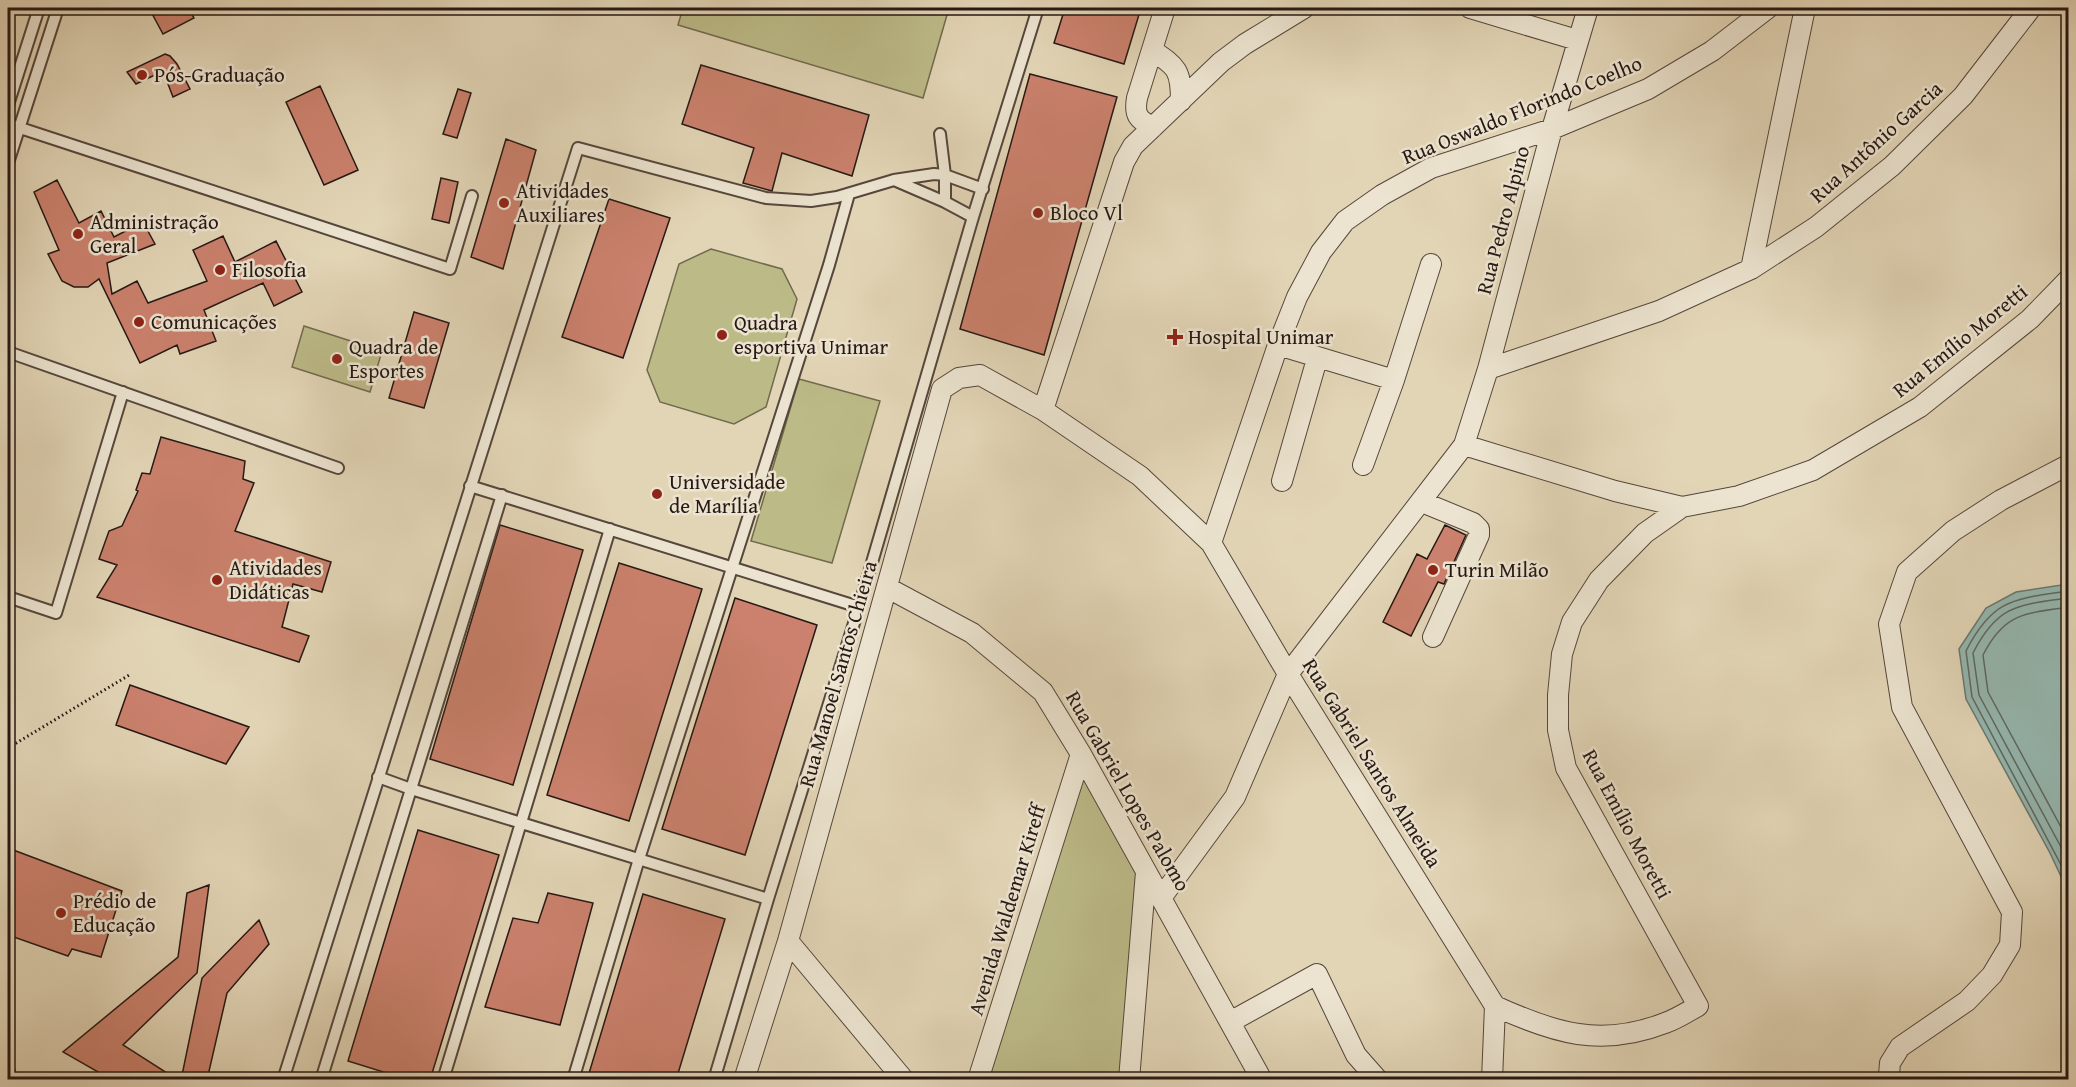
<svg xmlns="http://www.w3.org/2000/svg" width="2076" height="1087" font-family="'Gentium Book Plus',serif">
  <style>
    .green { fill: #bcbb88; stroke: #716a4e; stroke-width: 1.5 }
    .water { fill: #95b8b0; stroke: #697872; stroke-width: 1.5 }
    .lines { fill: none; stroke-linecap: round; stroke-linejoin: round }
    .shore { stroke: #5e6862; stroke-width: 1.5 }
    .building { fill: #cb816d; stroke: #261814; stroke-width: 1.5 }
    .lane-casing { stroke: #55473c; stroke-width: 14 }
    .street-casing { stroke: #55473c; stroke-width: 22 }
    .path { stroke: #261814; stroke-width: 3; stroke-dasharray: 1.5 3; stroke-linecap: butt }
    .lane { stroke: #ece4d0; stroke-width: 10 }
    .street { stroke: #ece4d0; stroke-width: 20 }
    .poi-dot { fill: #8f2418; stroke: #ece4d0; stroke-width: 2 }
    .labels { text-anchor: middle; stroke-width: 5; stroke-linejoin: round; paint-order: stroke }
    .poi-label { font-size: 21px; fill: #261814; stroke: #ece4d0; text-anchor: start }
    .street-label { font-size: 21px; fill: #261814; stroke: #ece4d0 }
  </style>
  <rect width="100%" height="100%" fill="#e2d5b6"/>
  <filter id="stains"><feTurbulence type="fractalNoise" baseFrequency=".00333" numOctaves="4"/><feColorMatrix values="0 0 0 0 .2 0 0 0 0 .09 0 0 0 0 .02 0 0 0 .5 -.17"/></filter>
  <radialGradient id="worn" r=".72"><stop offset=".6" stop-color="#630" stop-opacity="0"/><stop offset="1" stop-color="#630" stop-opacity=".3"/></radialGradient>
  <path class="green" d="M683,8H949L923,98L678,25Z
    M711,249L782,269L797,299L766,407L734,424L660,402L647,370L679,264Z
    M304,326L382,351L370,392L292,367Z
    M799,379L880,401L832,563L751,541Z
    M1081,754L1146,872L1129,1079L978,1080Z"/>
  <path class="water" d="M2068,584V882L2065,885L2050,853L1966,699L1959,649L1986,608L2016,592Z"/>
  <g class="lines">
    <path class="shore" d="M2068,591C2015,599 1993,598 1966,651L1972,697L2068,878
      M2068,598C2019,605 1998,604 1973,653L1979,695L2068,860
      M2068,607C2025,614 2005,612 1983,655L1988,692L2068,840"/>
  </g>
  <path class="building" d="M149,8H188L194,18L163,34Z
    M1065,8H1141L1124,64L1054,43Z
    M165,54L170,56L177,64L190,89L173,97L163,71L136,84L127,72Z
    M701,65L869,115L852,176L782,153L772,191L743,183L754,148L682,124Z
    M1030,74L1117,97L1044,355L960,329Z
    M320,86L358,170L324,185L286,102Z
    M458,89L471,93L457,138L443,134Z
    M506,139L536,150L503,269L471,257Z
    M441,178L458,182L449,223L432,219Z
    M57,180L79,223L101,211L114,237L143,222L155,244L107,263L112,294L137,281L148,303L207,281L193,250L223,236L235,262L276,241L302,292L274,306L263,283L204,310L216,341L180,354L177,345L140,363L99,279L88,287H74L62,281L48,254L59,250L34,192Z
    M609,199L670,218L623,358L562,337Z
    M414,312L449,323L424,408L389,398Z
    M161,437L245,461L243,479L254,483L235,531L331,562L322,592L293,584L282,627L309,636L299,662L97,597L117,565L99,559L109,531L122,526L138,491L136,490L142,473L150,474Z
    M500,525L583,550L513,785L430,759Z
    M1445,525L1466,535L1444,584L1438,582L1411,636L1383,622L1417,554L1427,559Z
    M619,563L702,589L629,821L547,795Z
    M735,598L817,625L745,855L662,829Z
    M130,685L249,727L226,764L116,725Z
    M418,830L499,855L430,1080H409L348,1061Z
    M8,848L122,891L101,957L72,949L68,956L8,935Z
    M209,885L197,973L123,1045L178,1080H112L63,1052L178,957L187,893Z
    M548,893L593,903L560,1025L485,1007L513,918L538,923Z
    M643,894L725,919L676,1080H587Z
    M259,920L269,944L227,993L207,1080H181L202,978Z"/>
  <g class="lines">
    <g class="lane-casing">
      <path id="lane" d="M8,105L39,8
        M8,124L450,269L472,196
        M940,134L945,175V202
        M8,163L58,8
        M894,180L945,202L973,217
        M8,352L338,468
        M470,486L859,607L768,899L714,1080
        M8,597L56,613L123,392
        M859,607L973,217L1038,8
        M378,777L411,789L768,899
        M8,1071H9
        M283,1080L578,148L766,198L811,201L837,197L894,180L934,174L945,175L983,189
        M321,1080L502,495
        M443,1080L610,529
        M573,1080L639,859L829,265L849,194"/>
    </g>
    <g class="street-casing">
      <path id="street" d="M1470,8L1577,40
        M1152,50C1177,67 1181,70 1181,101
        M1153,127C1138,120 1134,115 1137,98L1165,8
        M1751,269L1805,8
        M1278,345L1394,380
        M1488,369L1659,311L1751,269L1816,227L1892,166L1963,96L2031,8
        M1043,410L1124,162L1133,146L1221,62L1245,44L1304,8
        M1464,445L1615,491L1682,507
        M1363,465L1394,380L1431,264
        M1282,481L1317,359
        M1422,502L1473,523L1479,529V535L1433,637
        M1211,543L1278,345L1297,297L1321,252L1345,221L1382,195L1431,168L1552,129L1648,89L1712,51L1768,8
        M888,588L972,633L1043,692L1081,754L1262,1080
        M1161,898L1235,797L1288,674L1464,445L1488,369L1552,129L1588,8
        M788,941L904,1080
        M1230,1022L1317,974L1356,1055L1378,1080
        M744,1080L788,941L942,389L959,378L980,375L1043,410L1140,476L1211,543L1288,674L1495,1006C1554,1033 1601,1048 1665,1023C1677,1019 1687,1012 1698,1006L1566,768L1558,730V695L1562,654L1572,622L1599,580L1645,533L1682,507L1739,496L1813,470L1920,407L2030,319L2068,280
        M978,1080L1081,754
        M1129,1080L1146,872
        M1492,1080L1495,1006
        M1892,1080L1889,1075L1890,1063L1900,1047L1967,1001L1992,975L2010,945L2012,912L1902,707L1889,624L1907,572L1953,531L2001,500L2068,465"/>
    </g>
    <path class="path" d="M8,748L131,674"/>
    <use href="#lane" class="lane"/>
    <use href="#street" class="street"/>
  </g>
  <g class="poi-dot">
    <circle cx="142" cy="75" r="6"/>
    <circle cx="504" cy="203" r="6"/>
    <circle cx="1038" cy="213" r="6"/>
    <circle cx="78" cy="234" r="6"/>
    <circle cx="220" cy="270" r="6"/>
    <circle cx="139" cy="322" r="6"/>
    <circle cx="722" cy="335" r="6"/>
    <path d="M1172 328h6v6h6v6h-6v6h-6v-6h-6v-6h6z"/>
    <circle cx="337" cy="359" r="6"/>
    <circle cx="657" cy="494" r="6"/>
    <circle cx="1433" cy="570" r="6"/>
    <circle cx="217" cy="580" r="6"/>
    <circle cx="61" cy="913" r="6"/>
  </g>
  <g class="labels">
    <g class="poi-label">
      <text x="154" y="82">Pós-Graduação</text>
      <text x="516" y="198">Atividades<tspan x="516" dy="24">Auxiliares</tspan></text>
      <text x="1050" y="220">Bloco Vl</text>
      <text x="90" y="229">Administração<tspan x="90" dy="24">Geral</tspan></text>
      <text x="232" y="277">Filosofia</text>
      <text x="151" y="329">Comunicações</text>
      <text x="734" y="330">Quadra<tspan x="734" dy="24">esportiva Unimar</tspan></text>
      <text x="1188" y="344">Hospital Unimar</text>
      <text x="349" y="354">Quadra de<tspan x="349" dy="24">Esportes</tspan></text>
      <text x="669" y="489">Universidade<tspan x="669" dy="24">de Marília</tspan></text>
      <text x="229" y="575">Atividades<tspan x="229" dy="24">Didáticas</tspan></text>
      <text x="1445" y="577">Turin Milão</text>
      <text x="73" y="908">Prédio de<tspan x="73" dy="24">Educação</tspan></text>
    </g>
    <g class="street-label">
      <text transform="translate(1522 110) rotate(-22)" y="7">Rua Oswaldo Florindo Coelho</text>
      <text transform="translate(1876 142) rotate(-42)" y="7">Rua Antônio Garcia</text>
      <text transform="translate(1503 220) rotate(-75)" y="7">Rua Pedro Alpino</text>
      <text transform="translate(1960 341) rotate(-39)" y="7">Rua Emílio Moretti</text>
      <text transform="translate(838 674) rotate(-74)" y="7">Rua Manoel Santos Chieira</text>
      <text transform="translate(1372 763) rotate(58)" y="7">Rua Gabriel Santos Almeida</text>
      <text transform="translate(1128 791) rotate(60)" y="7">Rua Gabriel Lopes Palomo</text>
      <text transform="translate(1627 824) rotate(62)" y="7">Rua Emílio Moretti</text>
      <text transform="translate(1007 910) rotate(-73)" y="7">Avenida Waldemar Kireff</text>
    </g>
  </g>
  <rect width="2076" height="1087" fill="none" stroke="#e2d5b6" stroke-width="30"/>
  <rect x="9" y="9" width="2058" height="1069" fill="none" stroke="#261814" stroke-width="3"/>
  <rect x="15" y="15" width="2046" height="1057" fill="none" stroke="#261814" stroke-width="1.5"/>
  <rect width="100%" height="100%" filter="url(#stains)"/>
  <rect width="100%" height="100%" fill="url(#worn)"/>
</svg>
